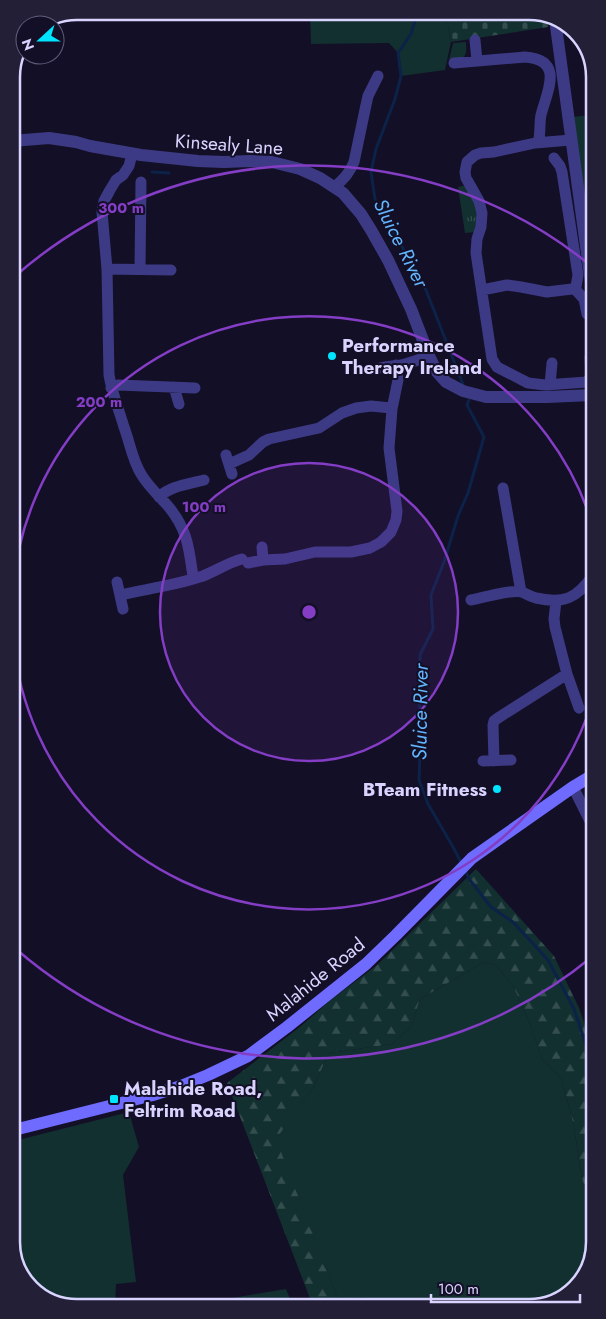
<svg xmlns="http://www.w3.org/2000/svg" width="606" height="1319" font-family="Jost,sans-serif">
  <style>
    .grass { fill: #12302f }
    .forest { fill: url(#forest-firs) }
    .cemetery { fill: url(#cemetery-stones) }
    .park { fill: url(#park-tufts) }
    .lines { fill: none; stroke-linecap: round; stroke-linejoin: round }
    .stream { stroke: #0c2248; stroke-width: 3 }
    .minor { stroke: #3d3a85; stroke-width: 11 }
    .tertiary { stroke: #3d3a85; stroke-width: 12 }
    .secondary { stroke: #6f6bff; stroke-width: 12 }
    .ring { fill: none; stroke: #843dc5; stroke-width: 2.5 }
    .poi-dot { fill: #00e5ff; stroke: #130f26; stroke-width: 2 }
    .labels { text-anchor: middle; stroke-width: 4; stroke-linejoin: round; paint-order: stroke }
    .street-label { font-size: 19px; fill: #d9d4ff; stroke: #130f26 }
    .poi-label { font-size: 19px; font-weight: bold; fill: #d9d4ff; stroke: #130f26; text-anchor: start }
    .water-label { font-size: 20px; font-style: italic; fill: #62b6ff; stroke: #130f26 }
    .rim { fill: none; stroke: #d9d4ff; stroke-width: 2.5 }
    .centre { fill: #843dc5; stroke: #130f26; stroke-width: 2.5 }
    .ring-label { font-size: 15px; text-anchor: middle; font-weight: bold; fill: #843dc5; stroke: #130f26; stroke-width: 4; stroke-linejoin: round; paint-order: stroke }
  </style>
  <defs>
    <pattern id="forest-firs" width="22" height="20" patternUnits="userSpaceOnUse" patternTransform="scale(1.25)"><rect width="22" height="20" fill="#12302f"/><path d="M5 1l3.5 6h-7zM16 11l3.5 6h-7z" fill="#344d4e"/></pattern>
    <pattern id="cemetery-stones" width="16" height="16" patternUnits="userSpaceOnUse" patternTransform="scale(1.25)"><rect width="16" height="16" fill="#12302f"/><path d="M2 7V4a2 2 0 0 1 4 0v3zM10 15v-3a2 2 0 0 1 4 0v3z" fill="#344d4e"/></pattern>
    <pattern id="park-tufts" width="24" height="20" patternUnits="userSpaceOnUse" patternTransform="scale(1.25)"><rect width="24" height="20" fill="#12302f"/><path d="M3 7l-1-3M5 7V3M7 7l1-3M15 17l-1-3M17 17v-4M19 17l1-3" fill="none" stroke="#344d4e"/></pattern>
  </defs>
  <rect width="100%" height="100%" fill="#130f26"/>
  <path class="grass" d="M310,11H445L451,42L445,70L401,76L398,53L389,43L311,44Z
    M466,42C467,57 466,59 449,60L453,43Z
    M591,115L592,214L586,215L572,117Z
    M484,962L496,965L513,986L529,1021L542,1059L562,1079L574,1127L582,1179L595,1214V1243L581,1282L551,1304L382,1305L380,1300L359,1297L340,1304L275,1139L313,1088L329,1053L392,1044L411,1027L420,999Z
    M129,1112L139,1147L123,1175L136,1282L116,1284L115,1307L72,1308L37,1294L15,1264L14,1141Z
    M286,1289L293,1306L163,1307L184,1306Z"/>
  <path class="forest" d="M476,869L554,956L579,1008L594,1050L595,1214L582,1179L574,1127L562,1079L542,1059L529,1021L513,986L496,965L484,962L420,999L411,1027L392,1044L329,1053L313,1088L276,1139L340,1304L359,1297L380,1300L382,1305L313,1306L227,1083L301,1026L332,999L376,966Z"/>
  <path class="cemetery" d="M445,11H534L547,16L548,27L451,42Z"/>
  <path class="park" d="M466,185L478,208L475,232L465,233L458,187Z"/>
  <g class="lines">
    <path class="stream" d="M418,11L411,34L398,53L401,76L395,99L376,149L371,172L375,199L384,219L399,241L426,290L464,387
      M152,172L169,173
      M462,864L453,847L428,804L419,780L421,728L419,697L420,655L433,629L431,595L444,562L458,516L468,493L484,437L467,405L469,400
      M465,869L469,879L491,907L513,922L548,960L574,1009L594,1069"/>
    <path class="minor" d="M475,40L477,61
      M454,63L525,57C565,60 547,91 541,115C539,124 541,135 538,142
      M571,140L535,143L494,152L481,153L475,155L467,162L465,172L466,178L479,201L482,213L481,227L477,239L476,253L492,359L497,367L528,383L545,385L587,382L591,376L590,357
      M132,154L129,166L123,175L116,180L110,190L104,201L102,212L107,269L109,375C112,393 119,410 124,427C130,443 132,459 141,474C148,486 159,496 168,506C188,530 189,549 193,577
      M335,187C344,178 349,174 354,162L366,105L368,96L378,76
      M107,269L171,270
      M140,269L141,182
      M574,288L584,299L587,314
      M482,290L507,285L521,287L547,292L572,289L576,287L578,275L562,172L560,166L554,158
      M380,368C388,366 397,366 405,364C413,362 421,359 429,356
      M550,385L552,363
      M174,387L179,404
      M111,388L118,385L195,388
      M226,455L232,474
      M229,464L249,455L263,442L269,439L319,428L342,413L356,408L371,406L391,408L392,409
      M503,488L521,592
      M159,497C170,486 189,484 204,480
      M262,547L263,560
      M248,563L263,560L285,559L315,552H351L370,548L381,542L391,532L396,520L397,511L389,448L392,409L398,380L396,365
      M117,582L123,609
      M120,595C147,589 176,585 203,576C216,571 227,563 242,559
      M471,600C482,598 512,589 522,592C526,594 531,597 536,598C563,604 577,599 593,575
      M556,601L554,619L555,627L567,674L579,708
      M483,761L511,760
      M494,761L493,725L494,721L498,718L567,674
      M573,787L594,829"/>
    <path class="tertiary" d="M555,19L592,290
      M12,141L49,138L76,142L90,146L141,155L198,161L224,162L250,161L272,162L300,169L320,178L343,193L361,214L371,230L388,260L411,309L429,356L437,372L446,382L463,391L486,397H547L592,395"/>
    <path class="secondary" d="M14,1130L153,1095L181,1086L208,1075L248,1056L287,1027L366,964L396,935L472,858L573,787L593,775"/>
  </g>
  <circle cx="309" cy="612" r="149" fill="#843dc5" fill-opacity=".12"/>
  <g class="ring">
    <circle cx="309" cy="612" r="149"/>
    <path d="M593 699A297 297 0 0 1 13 638M13 589A297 297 0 0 1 592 523"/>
    <path d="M593 956A446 446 0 0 1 16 949M13 278A446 446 0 0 1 590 265"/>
  </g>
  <g class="poi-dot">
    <circle cx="332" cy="356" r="5"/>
    <circle cx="497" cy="789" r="5"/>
    <rect x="109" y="1094" width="10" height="10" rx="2.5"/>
  </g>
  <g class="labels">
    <g class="street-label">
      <text transform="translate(229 144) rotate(4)" y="7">Kinsealy Lane</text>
      <text transform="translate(315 979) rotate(-39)" y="7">Malahide Road</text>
    </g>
    <g class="poi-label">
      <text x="342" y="352">Performance<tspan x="342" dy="22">Therapy Ireland</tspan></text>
      <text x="487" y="796" text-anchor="end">BTeam Fitness</text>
      <text x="124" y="1095">Malahide Road,<tspan x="124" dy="22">Feltrim Road</tspan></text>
    </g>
    <g class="water-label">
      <text transform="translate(401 243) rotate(63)" y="7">Sluice River</text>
      <text transform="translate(420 712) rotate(-89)" y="7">Sluice River</text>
    </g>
  </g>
  <path d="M0 0H606V1319H0ZM77 20H529A57 57 0 0 1 586 77V1242A57 57 0 0 1 529 1299H77A57 57 0 0 1 20 1242V77A57 57 0 0 1 77 20Z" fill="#231f37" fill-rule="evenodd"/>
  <path class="rim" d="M77 20H529A57 57 0 0 1 586 77V1242A57 57 0 0 1 529 1299H77A57 57 0 0 1 20 1242V77A57 57 0 0 1 77 20Z"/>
  <circle cx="309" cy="612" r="8" class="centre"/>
  <g class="ring-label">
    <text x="121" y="213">300 m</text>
    <text x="99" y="407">200 m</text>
    <text x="204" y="512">100 m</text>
  </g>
  <g transform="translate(40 40) rotate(249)"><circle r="24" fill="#130f26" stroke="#625e7d"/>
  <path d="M0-4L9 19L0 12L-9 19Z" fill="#00e5ff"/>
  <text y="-8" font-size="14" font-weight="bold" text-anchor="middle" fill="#d9d4ff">N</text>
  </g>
  <path d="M431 1294v8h149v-8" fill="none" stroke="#d9d4ff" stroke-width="2.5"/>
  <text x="438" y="1294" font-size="15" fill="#d9d4ff" stroke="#130f26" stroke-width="4" paint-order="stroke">100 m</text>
</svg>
